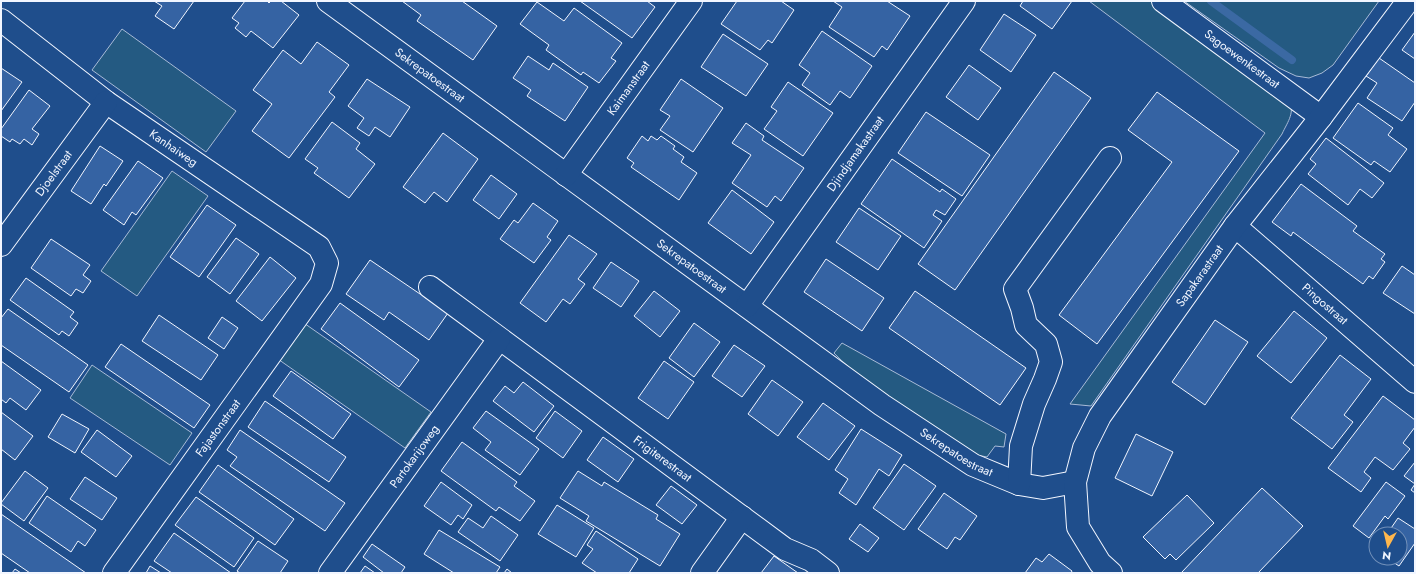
<svg xmlns="http://www.w3.org/2000/svg" width="1416" height="574" font-family="Jost,sans-serif">
  <style>
    .green { fill: #245a82; stroke: #a8bbd7 }
    .lines { fill: none; stroke-linecap: round; stroke-linejoin: round }
    .stream { stroke: #3b69a3; stroke-width: 8 }
    .building { fill: #3563a3; stroke: #f2f6ff }
    .minor-casing { stroke: #f2f6ff; stroke-width: 24 }
    .minor { stroke: #1f4e8c; stroke-width: 22 }
    .labels { text-anchor: middle; stroke-width: 3; stroke-linejoin: round; paint-order: stroke }
    .street-label { font-size: 12px; fill: #f2f6ff; stroke: #1f4e8c }
  </style>
  <rect width="100%" height="100%" fill="#1f4e8c"/>
  <path class="green" d="M1089,1H1152L1288,98C1296,112 1288,121 1282,134L1091,406L1070,404L1265,133Z
    M1184,1H1379L1333,65L1322,73L1309,78L1296,76L1279,68Z
    M122,29L236,111L206,152L92,70Z
    M172,171L208,196L137,296L101,271Z
    M301,321L431,412L405,448L275,357Z
    M842,343L1006,434L1004,447L995,446L987,457L977,455C927,424 875,395 834,353Z
    M92,365L192,433L170,465L70,398Z"/>
  <g class="lines">
    <path class="stream" d="M1211,1L1292,60"/>
  </g>
  <path class="building" d="M154,1H194L174,29L155,16L162,6Z
    M245,1H267L269,3L271,1H281L299,15L273,48L251,31L246,37L235,28L239,23L232,18Z
    M402,1H462L497,26L473,60L417,21L421,15Z
    M580,1H647L655,7L632,38Z
    M737,1H781L794,10L772,43L768,40L760,50L721,24Z
    M833,1H887L910,16L887,50L882,46L874,57L829,27L842,7Z
    M1023,1H1072L1052,29L1020,6Z
    M537,2L564,21L574,8L622,43L611,58L616,61L599,83L583,72L581,75L546,50L549,45L520,24Z
    M1004,14L1036,35L1011,72L980,50Z
    M822,31L872,66L850,98L840,91L830,105L802,85L810,73L799,65Z
    M1415,32V59L1402,50Z
    M723,34L768,64L746,96L701,67Z
    M317,42L349,65L329,92L335,97L289,158L252,131L272,104L253,90L283,50L301,64Z
    M528,56L549,70L553,63L588,87L565,121L527,96L531,90L513,78Z
    M1379,58L1415,83V102L1402,121L1367,98L1377,83L1366,76Z
    M969,65L1001,88L978,120L946,97Z
    M1,68L22,82L1,111Z
    M1054,72L1091,98L955,290L918,264Z
    M367,79L410,107L390,137L375,127L369,136L357,128L364,118L348,106Z
    M681,79L723,108L693,152L660,130L670,116L660,110Z
    M788,82L833,113L803,156L764,129L777,111L771,107Z
    M29,90L50,106L32,129L39,134L32,145L24,139L20,144L12,139L10,142L1,136V129Z
    M1157,92L1239,151L1097,344L1059,315L1172,162L1128,130Z
    M1358,103L1393,128L1388,135L1407,149L1390,172L1374,161L1371,165L1333,138Z
    M926,112L990,155L962,196L898,153Z
    M332,122L360,143L356,149L375,164L349,198L314,173L318,168L305,159Z
    M746,123L764,136L762,140L804,168L781,201L775,196L767,207L732,183L751,155L732,143Z
    M443,133L478,159L447,202L434,192L425,203L403,187Z
    M642,136L648,141L651,136L657,140L661,136L675,146L673,149L684,157L681,162L697,173L679,200L631,167L634,163L627,158Z
    M1326,138L1384,183L1372,198L1360,189L1348,205L1308,174L1316,164L1310,159Z
    M100,146L123,161L106,186L104,184L91,204L71,191Z
    M892,159L940,192L942,189L956,199L945,215L936,210L933,215L942,221L924,248L861,204Z
    M138,161L163,178L136,215L132,212L124,225L103,210Z
    M491,175L517,194L499,219L473,200Z
    M1301,184L1357,226L1353,231L1385,254L1381,259L1385,262L1373,279L1369,276L1363,284L1293,232L1291,236L1272,222Z
    M732,190L774,222L751,254L708,223Z
    M533,203L558,221L547,237L551,240L534,263L500,239L514,220L518,223Z
    M207,205L236,225L199,277L170,257Z
    M859,208L901,236L878,270L836,242Z
    M569,235L597,254L578,279L585,284L570,304L563,299L546,322L520,303Z
    M236,238L259,254L230,294L207,277Z
    M51,239L90,265L83,275L91,281L83,293L76,289L71,296L31,268Z
    M270,257L296,278L262,321L236,301Z
    M826,259L884,298L862,331L804,292Z
    M370,260L448,313L429,340L389,312L384,320L346,294Z
    M611,262L639,281L621,307L593,288Z
    M1402,266L1415,275V314L1383,293Z
    M26,278L74,312L70,317L78,323L69,336L62,331L59,335L10,300Z
    M654,291L680,311L660,337L634,316Z
    M915,291L1026,368L1000,405L889,328Z
    M340,303L419,360L399,387L321,329Z
    M8,309L88,365L69,392L1,345V318Z
    M1294,311L1327,338L1291,383L1257,356Z
    M159,315L218,355L201,380L142,341Z
    M222,317L238,328L224,349L208,338Z
    M1215,320L1248,342L1205,405L1172,382Z
    M694,323L720,342L694,377L669,358Z
    M121,344L210,405L194,428L105,367Z
    M734,345L765,366L742,397L712,376Z
    M1340,355L1371,379L1344,415L1353,422L1332,449L1291,418Z
    M1,361L41,390L26,410L10,398L6,403L1,399Z
    M664,361L694,382L668,419L638,398Z
    M291,371L351,414L333,439L273,396Z
    M772,380L803,402L778,436L748,414Z
    M523,382L554,406L534,432L493,401L505,386L514,393Z
    M1383,396L1415,420V427L1403,443L1410,449L1393,470L1375,457L1364,472L1371,478L1361,492L1328,468Z
    M265,401L346,457L329,482L248,427Z
    M823,403L855,426L829,460L797,437Z
    M486,411L539,449L520,475L485,450L491,442L473,428Z
    M555,411L582,431L563,458L536,438Z
    M1,412L33,436L15,460L1,449Z
    M62,414L89,429L75,453L48,437Z
    M861,429L902,455L889,476L879,469L856,505L839,493L848,479L835,470Z
    M97,430L132,456L116,477L81,452Z
    M240,430L345,503L325,531L230,466L237,457L227,450Z
    M1136,434L1173,452L1152,496L1115,478Z
    M603,437L634,459L618,482L587,460Z
    M462,442L517,482L514,486L535,501L520,521L499,507L496,511L441,471Z
    M1415,462V484L1404,476Z
    M904,464L936,486L904,530L873,508Z
    M218,465L294,519L275,545L199,492Z
    M25,471L48,488L24,521L1,504V503Z
    M578,471L602,486L604,482L658,515L656,519L680,534L660,566L586,521L589,516L560,498Z
    M85,477L117,498L102,520L70,499Z
    M441,482L472,505L463,519L458,515L451,525L424,506Z
    M1386,482L1405,496L1388,519L1385,516L1369,538L1353,526Z
    M1415,484V493L1411,490Z
    M671,486L697,505L682,524L656,505Z
    M1262,488L1303,526L1258,573H1181Z
    M944,493L977,516L960,540L955,537L947,549L918,529Z
    M1187,495L1214,523L1176,560L1170,554L1165,559L1143,537Z
    M47,496L96,530L85,546L78,541L71,552L29,523Z
    M196,497L254,538L234,567L175,525Z
    M557,505L594,528L576,557L538,534Z
    M1,514L86,573H30L1,553Z
    M491,516L518,535L500,561L458,532L468,518L483,528Z
    M1398,518L1415,529V543L1399,566L1387,558H1400V534H1387Z
    M860,524L879,538L868,552L849,539Z
    M439,530L500,567L496,573H454L424,554Z
    M596,531L638,559L629,573H597L582,563L593,549L587,545Z
    M174,533L231,573H172L154,561Z
    M258,541L288,561L280,573H240L237,571Z
    M372,544L405,567L401,573H384L363,557Z
    M1049,554L1072,571L1071,573H1025L1036,558L1042,562Z
    M774,556L798,573H761Z
    M150,566L161,573H146Z
    M365,566L375,573H360Z
    M15,569L21,573H12Z
    M507,569L512,573H504Z"/>
  <g class="lines">
    <g class="minor-casing">
      <g id="minor">
        <path id="s1" d="M328,1L882,405L973,465L1019,484L1043,488L1075,482"/>
        <path id="s2" d="M1163,1L1321,117"/>
        <path id="s3" d="M1,20L106,102L319,247L327,263L321,284L114,573"/>
        <path id="s4" d="M566,175L691,1"/>
        <path id="s5" d="M1235,226L1415,382"/>
        <path id="s6" d="M1,245L106,102"/>
        <path id="s7" d="M430,287L785,549L811,560L828,573"/>
        <path id="s8" d="M747,306L964,1"/>
        <path d="M1019,484L1021,446L1034,404L1045,379L1051,362L1046,344L1026,325L1022,308L1015,289L1110,158"/>
        <path id="s9" d="M330,573L499,339"/>
        <path d="M702,573L742,517"/>
        <path id="s10" d="M1111,573L1100,563L1078,527L1075,482L1084,448L1100,416L1235,226L1321,117L1408,1"/>
      </g>
    </g>
    <use href="#minor" class="minor"/>
  </g>
  <g class="labels">
    <g class="street-label">
      <text dy="4" stroke="none"><textPath href="#s2" startOffset="98">Sagoewenkestraat</textPath></text>
      <text dy="4" stroke="none"><textPath href="#s1" startOffset="126">Sekrepatoestraat</textPath></text>
      <text dy="4" stroke="none"><textPath href="#s4" startOffset="107">Kaimanstraat</textPath></text>
      <text dy="4" stroke="none"><textPath href="#s3" startOffset="215">Kanhaiweg</textPath></text>
      <text dy="4" stroke="none"><textPath href="#s8" startOffset="187">Djindjamakastraat</textPath></text>
      <text dy="4" stroke="none"><textPath href="#s6" startOffset="89">Djoelstraat</textPath></text>
      <text dy="4" stroke="none"><textPath href="#s1" startOffset="450">Sekrepatoestraat</textPath></text>
      <text dy="4" stroke="none"><textPath href="#s10" startOffset="345">Sapakarastraat</textPath></text>
      <text dy="4" stroke="none"><textPath href="#s5" startOffset="119">Pingostraat</textPath></text>
      <text transform="translate(218 428) rotate(-54)" y="4">Fajastonstraat</text>
      <text dy="4" stroke="none"><textPath href="#s1" startOffset="774">Sekrepatoestraat</textPath></text>
      <text dy="4" stroke="none"><textPath href="#s9" startOffset="144">Partokarijoweg</textPath></text>
      <text dy="4" stroke="none"><textPath href="#s7" startOffset="289">Frigiterestraat</textPath></text>
    </g>
  </g>
  <rect width="1416" height="574" fill="none" stroke="#f2f6ff" stroke-width="4"/>
  <g transform="translate(1388 546) rotate(188)"><circle r="19" fill="#1f4e8c" stroke="#7391ba"/>
  <path d="M0-3L7 15L0 10L-7 15Z" fill="#ffb74d"/>
  <text y="-6" font-size="11" font-weight="bold" text-anchor="middle" fill="#f2f6ff">N</text>
  </g>
</svg>
